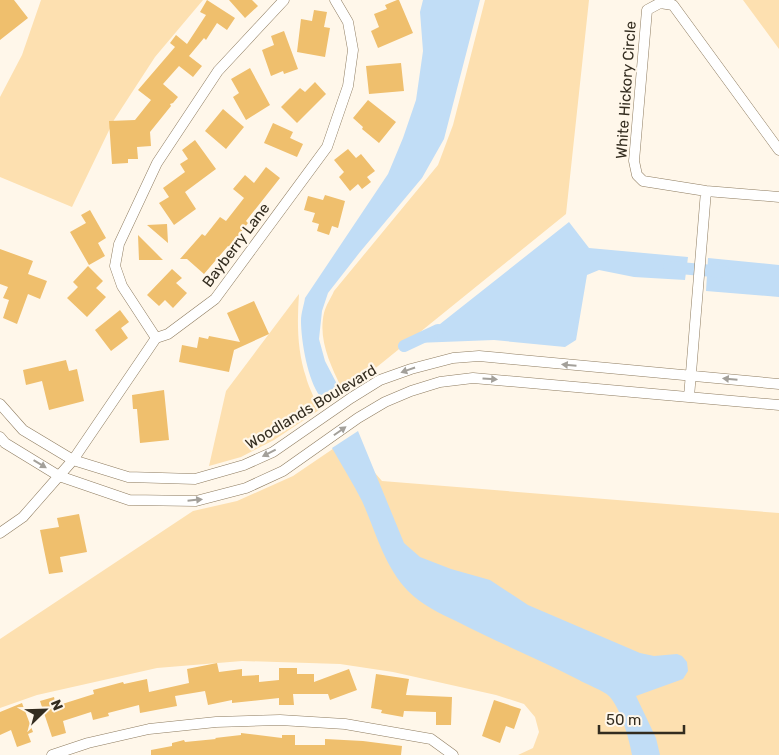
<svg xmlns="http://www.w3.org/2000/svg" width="779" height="755" font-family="Rubik,sans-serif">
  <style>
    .green { fill: #fde0b0 }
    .water { fill: #c1ddf6 }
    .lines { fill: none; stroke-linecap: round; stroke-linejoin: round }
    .canal { stroke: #c1ddf6; stroke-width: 12 }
    .building { fill: #efbf6d }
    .street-casing { stroke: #8e7c60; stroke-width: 11 }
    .street { stroke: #fff; stroke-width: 10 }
    .oneway { fill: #a3a09a }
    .labels { text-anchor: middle; stroke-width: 4.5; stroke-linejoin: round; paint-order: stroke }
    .street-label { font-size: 15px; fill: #332c1f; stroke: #fff7ea }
  </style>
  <rect width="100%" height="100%" fill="#fff7ea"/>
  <path class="green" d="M41,0H203L155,57L114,120L72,207L0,177V97L22,55Z
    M485,0H589L566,214L346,392L274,440L241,457L209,466L226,391L299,294C297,322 297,350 306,377C308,386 313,394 316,403L341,387C330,364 318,339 324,313C326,305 331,298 334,291L438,165L453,125Z
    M743,0H779V49Z
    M346,440L382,481L779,513V755H518L533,748L539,732L535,717L524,704L496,695L393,672L340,664L242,661L157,668L37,695L0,708V639L193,511L237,501L293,476Z"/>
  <path class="water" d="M423,0H480L444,139L422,178L360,252L328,293L322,311L319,339L325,361L338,386L320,396C308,381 301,341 301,321C301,313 304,305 305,298L388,174L403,138L416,100L423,51L420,12Z
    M569,222L589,248L688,257L685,280L634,277L599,270L587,275L576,340L565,347L494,340L416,343Z
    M708,258L779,265V297L706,291Z
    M358,431L404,543L420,557L451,569L490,580L528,605L640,653L654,656L677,654L682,656L687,662L688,671L683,679L636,696L656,738L660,755H632C629,738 621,709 609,696C604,691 586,684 579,680C539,659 496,642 456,621C439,613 422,605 408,591C384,566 376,532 362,501C353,483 342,466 332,448Z"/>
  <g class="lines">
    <path class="canal" d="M669,267L724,272
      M404,346L438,330"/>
  </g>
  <path class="building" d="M0,0H14L28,18L0,40Z
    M207,0L235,18L227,30L217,23L206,40L204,38L189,56L202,66L193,77L179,66L163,84L178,97L173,103L170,104L171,106L150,132L151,146L137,147L138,159H128V163L112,164L109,121L135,120L151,100L138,90L175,47L170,43L176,35L187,44L206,15L200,12Z
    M229,0H252L258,6L245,18Z
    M397,0H399L413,33L378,48L371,31L379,27L374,14L387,9L385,5Z
    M314,10L327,12L324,27L330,28L325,57L297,52L301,19L312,21Z
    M284,31L298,69L284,74L283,71L271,76L262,50L274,45L271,36Z
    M401,63L404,91L369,94L366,66Z
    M250,68L270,105L246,120L233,97L239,93L231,79Z
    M315,82L326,94L297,123L281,107L300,88L305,92Z
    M368,100L396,122L379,143L362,129L363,127L353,118Z
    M223,109L244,127L226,149L205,131Z
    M273,123L293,132L290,138L303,144L297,157L264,143Z
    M195,140L216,169L185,192L196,209L174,225L159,203L169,197L163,188L185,172L180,164L188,159L182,150Z
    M348,149L356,158L361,154L375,171L367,177L371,182L362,189L358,184L350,191L339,177L344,172L334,160Z
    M266,167L280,178L246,221L248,223L230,247L228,246L204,274L187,259H180L202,234L205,236L220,217L226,221L244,198L233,189L245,175L254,183Z
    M325,195L345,201L338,228L332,226L329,235L317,231L319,224L312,222L315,213L304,210L308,196L323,200Z
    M90,210L106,238L98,243L105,256L89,265L70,232L86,223L81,215Z
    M167,224L168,243L147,225Z
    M138,235L163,260H139Z
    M0,249L33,261L28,274L47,281L40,299L28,294L17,324L3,318L9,300L3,298L8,287L0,284Z
    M88,266L103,281L96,288L106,297L87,317L67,298L78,287L73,282Z
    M172,269L182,278L176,283L187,293L173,308L165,300L159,306L147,295Z
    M254,301L269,334L234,350L229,372L179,362L182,345L197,348L199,337L208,339L209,336L240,342L227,313Z
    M120,310L129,322L121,328L128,338L111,351L95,330Z
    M66,360L69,371L77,369L84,401L49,410L42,381L26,385L23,370Z
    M164,390L169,440L140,443L137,409H133L132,395Z
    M79,514L87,552L60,557L63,572L49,574L40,530L59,527L57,518Z
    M217,663L219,672L242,669V676L259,675V682L279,680V668H297V674H314V682L349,669L357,690L330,700L328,694H293L294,705H279V698L232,703V700L208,705L205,691L175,696L177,706L140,713L139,705L108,713L109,716L93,720L91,712L63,721L66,733L52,737L40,701L54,697L56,706L94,694L93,690L123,682L124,684L147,679L149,692L189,683L187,669Z
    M376,674L409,679L406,695L452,697L451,725H436V712L404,711L403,717L381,713L382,710L371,708Z
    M494,700L521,709L514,729L506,726L500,743L482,736Z
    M22,703L33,732L28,734L31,742L17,747L11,730L0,735V712Z
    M241,733L282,738V735H295V745H325V739L363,741L402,746L401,755H151V750L172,746V743L184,740L185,742L216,739L215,738L241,735Z"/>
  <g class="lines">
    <g class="street-casing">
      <path id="street" d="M779,150L673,5L660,3L647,10L634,161L637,175L643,181L706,191L779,197
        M156,338L122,286L115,266L119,244L157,163L218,71L284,0
        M689,397L706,191
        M0,404L23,430L73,460L128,477L195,479L244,465L273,452L351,398L380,380L411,369L453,358L479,356L779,384
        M0,437L5,443L59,476L129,500L196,501L246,488L283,471L358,418L385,402L411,391L440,382L473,378L779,405
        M0,533L23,517L73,460L156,338L168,334L215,299L327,147L348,86L353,50L348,22L335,0
        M52,755L88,743L149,729L216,722L280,720L345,724L431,739L453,755"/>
    </g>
    <use href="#street" class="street"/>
  </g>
  <defs><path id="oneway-solid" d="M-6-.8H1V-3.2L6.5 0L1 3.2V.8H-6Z" transform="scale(1.25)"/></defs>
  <g class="oneway">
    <use href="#oneway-solid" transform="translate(569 365) rotate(-175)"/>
    <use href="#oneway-solid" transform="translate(408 370) rotate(161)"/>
    <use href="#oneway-solid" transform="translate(490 379) rotate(4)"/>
    <use href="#oneway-solid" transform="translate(730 379) rotate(-175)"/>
    <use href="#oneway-solid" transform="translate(340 431) rotate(-35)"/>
    <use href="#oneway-solid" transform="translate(269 453) rotate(153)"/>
    <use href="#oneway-solid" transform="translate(40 464) rotate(31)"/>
    <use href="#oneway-solid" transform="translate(195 500) rotate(-6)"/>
  </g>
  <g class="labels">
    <g class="street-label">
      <text transform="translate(626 90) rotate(-86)" y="5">White Hickory Circle</text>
      <text transform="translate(236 245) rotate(-53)" y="5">Bayberry Lane</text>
      <text transform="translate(311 407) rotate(-31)" y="5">Woodlands Boulevard</text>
    </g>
  </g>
  <g transform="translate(45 710) rotate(67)" stroke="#fff7ea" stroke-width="4" paint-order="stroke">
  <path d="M0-4L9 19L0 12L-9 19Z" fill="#332c1f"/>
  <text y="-8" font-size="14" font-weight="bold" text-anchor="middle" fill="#332c1f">N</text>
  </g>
  <path d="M599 725v8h85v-8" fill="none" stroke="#332c1f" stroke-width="2.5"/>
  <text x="606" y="725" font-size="15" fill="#332c1f" stroke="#fff7ea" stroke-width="4" paint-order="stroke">50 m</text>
</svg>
